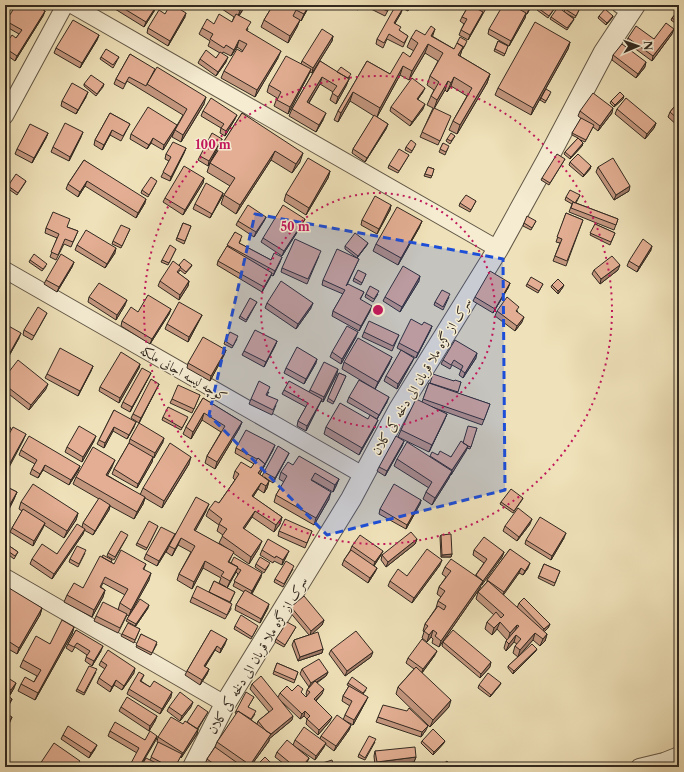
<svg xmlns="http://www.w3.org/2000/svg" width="684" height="772" font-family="'Libre Caslon Text',Amiri,serif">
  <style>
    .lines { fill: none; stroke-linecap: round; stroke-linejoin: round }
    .minor-casing { stroke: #615746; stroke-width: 18 }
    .tertiary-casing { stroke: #615746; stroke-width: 22 }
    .minor { stroke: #f5ecd2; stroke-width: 16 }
    .tertiary { stroke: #f5ecd2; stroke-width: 20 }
    .wall { fill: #c3967e; stroke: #322920 }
    .shaded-wall { fill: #9f7a67; stroke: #322920 }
    .building { fill: #e3ae93; stroke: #322920 }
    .marked { fill: #1d4ed8; fill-opacity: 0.2; stroke: #1d4ed8; stroke-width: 3; stroke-dasharray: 8 5; stroke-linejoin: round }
    .ring { fill: none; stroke: #c2185b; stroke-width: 2; stroke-dasharray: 2 4 }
    .labels { text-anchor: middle; stroke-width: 3; stroke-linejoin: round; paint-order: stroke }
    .street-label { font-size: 13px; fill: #322920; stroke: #f5ecd2 }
    .centre { fill: #c2185b; stroke: #f5ecd2; stroke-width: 2 }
    .ring-label { font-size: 12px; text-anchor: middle; font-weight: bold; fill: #c2185b; stroke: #f5ecd2; stroke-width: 3; stroke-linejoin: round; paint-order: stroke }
  </style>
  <rect width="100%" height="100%" fill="#efe1b9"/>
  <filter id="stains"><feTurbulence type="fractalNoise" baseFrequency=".005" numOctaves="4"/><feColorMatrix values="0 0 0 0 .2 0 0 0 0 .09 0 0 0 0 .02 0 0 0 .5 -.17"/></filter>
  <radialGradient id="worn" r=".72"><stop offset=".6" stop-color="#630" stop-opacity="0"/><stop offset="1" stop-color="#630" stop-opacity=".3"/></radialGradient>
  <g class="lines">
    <g class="minor-casing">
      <path id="minor" d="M72,5L498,249
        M620,5L631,11
        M5,116L65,5
        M5,270L363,475
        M5,577L225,704
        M639,767L664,761L679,755"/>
    </g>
    <g class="tertiary-casing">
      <path id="tertiary" d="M193,767L225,704L351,499L399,409L498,249L547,160L604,52L635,5"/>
    </g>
    <use href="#minor" class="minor"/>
    <use href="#tertiary" class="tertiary"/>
  </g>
  <path class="wall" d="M116,5H158L144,27L115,9Z
    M220,5H246L239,16L248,29L247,31L278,58L255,97L221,78L224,71L243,51L237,47L231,56L223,52L222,54L226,62L216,76L198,63L200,59L216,58L220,53L208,46L210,41L199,34L202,28L232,22L234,17L219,7Z
    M273,5L307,10L301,21L300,20L297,27L288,43L261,27L264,20Z
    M352,5H360L358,10L352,7Z
    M366,5H391L385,16L365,6Z
    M401,5H411L408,11L400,7Z
    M414,5H420L418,7Z
    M469,5H488L468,40L459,35L461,30L464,24L460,21L462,17Z
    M512,5H532L527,14H526L525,18L509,46L488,34L489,29Z
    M538,8H555L548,18L537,10Z
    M565,9L579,10L575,18L565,13L574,19L573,21L567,30L550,19L551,17L564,12Z
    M679,10V26L671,20L672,18Z
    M45,11L43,16L15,61L5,54V45L16,38L19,34L5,26L6,21Z
    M401,13L395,23L400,31L408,36L403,47L387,39L383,48L376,44L377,39Z
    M165,14L185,17L168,46L147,33L148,28Z
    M599,16H613L612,18L606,25L598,18Z
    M672,34L652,61L626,42L628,38L654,39Z
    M99,35L97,40L80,68L54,53L56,48Z
    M425,35L432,36L454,49L466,43L463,49H462L460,56L490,74L487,83L457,134L449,130L453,121L467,96L451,86L447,92L445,90L434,108L449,120L438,145L420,137L433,108L427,105L431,96L434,90L427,85L430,76L438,61L425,53L409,80L400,75L377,117L388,124L386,129L365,162L352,153L353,149L374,116L350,101L338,122L334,120L338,111L367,61L390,74L410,57L414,51L407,47L411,38Z
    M333,36L332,41L312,73L310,72L308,76L288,114L274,106L277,98L267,92L269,85L301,64L302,61Z
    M498,41L508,46L504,56L494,51Z
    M570,42L568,49L531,115L495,95L498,88Z
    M130,54L204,104L181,142L172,137L174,132L163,150L151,143L147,149L130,139L131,134L176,127L183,115L127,81L123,89L114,84L116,79Z
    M613,55L645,67L636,78L612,60Z
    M101,57H119L113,68L100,59Z
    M320,61L337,72L350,77L349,79L346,86L336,104L330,100L333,92L320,84L309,103L323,120L316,132L289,116L292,109Z
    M84,84H104L103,87L96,96L84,86Z
    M423,92L418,99L423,109L410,126L390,111L391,107Z
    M550,94L545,103L540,100L541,98Z
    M86,97L76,114L61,106L62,101Z
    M623,99L614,107L610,103L611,101Z
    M679,101V127L668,117L670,112Z
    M617,109L656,123L654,128L645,139L615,114Z
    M203,111L235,119L225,136L220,133L221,128L201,116Z
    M580,111L612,113L598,131L593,127L585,142L578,139L583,143L582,146L570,159L564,154L565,152L578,138L572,135V133L582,119L578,116Z
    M110,113L130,124L121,141L110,135L102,150L94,145L95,140Z
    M242,113L300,162L292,173L271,160L236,214L221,204L224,195L230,186L207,172L210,163Z
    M48,133L46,138L32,163L15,154L17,149Z
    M455,136L450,144L446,141L447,139Z
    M81,137L69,161L51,152L53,147Z
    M222,139L220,144L208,166L198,160L200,156Z
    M443,143L448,148L445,155L439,152Z
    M415,146L411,153L405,150L406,147Z
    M186,148L184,153L170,181L161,177L169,161L165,159L166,154Z
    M409,155L398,173L388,168L389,165Z
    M565,159L549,185L541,180L542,178Z
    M84,160L145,203L136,218L85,186L78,197L66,189L68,184Z
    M570,162L591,166L590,169L583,177L569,165Z
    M428,167L434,169L431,178L424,176Z
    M598,167L629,191L614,200L596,172Z
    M330,171L328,178L306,215L284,201L286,194Z
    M204,178L203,183L183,215L163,202L165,198Z
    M26,181L25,183L17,195L7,188L8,186Z
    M156,183L148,197L141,193L142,190Z
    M223,193L222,197L210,218L193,209L195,204Z
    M580,195L576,203L618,219L614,230L569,212L572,204L565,200L566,197Z
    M476,201L470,212L459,206L460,203Z
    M391,205L390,210L377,234L361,225L362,220Z
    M566,213L583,220L566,266L553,261L560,243L556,242Z
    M266,217L264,221L254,237L236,225L238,221Z
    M422,221L419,228L398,265L373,251L376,244Z
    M536,221L531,230L523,226L524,223Z
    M183,223L191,226L184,244L176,240Z
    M303,223L282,256L261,242L263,238Z
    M595,224L615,233L610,245L590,235Z
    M67,227L78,231L71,247L64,244L56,260L50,257L57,238L45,233L46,228Z
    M130,229L121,248L112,244L113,241Z
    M235,232L241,240L239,243L271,260L280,262L273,276L271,275L262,292L217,265L218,261L227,247Z
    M77,245L115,253L105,268L75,250Z
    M367,245L357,258L345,249V246Z
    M176,249L168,265L161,262L162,260Z
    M651,250L637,272L627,266L629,261Z
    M319,256L307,284L281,272L282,268Z
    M359,259L347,285L364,292L360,300L370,311L359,331L332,316L333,311L343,294L322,285L323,280Z
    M30,260L46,266L42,271L29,262Z
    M74,262L72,267L57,292L44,284L46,280Z
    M179,265H192L191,267L185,274L180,270L178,273L189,281L188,286L179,300L158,286L160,281Z
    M594,270H618L600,284L592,274Z
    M366,274L361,285L353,281L354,278Z
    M419,281L400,312L383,301L385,297Z
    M510,283L508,288L493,313L473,301L475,297Z
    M527,284H543L538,293L526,286Z
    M552,285L563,287L558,294L551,287Z
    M366,294H378L373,302L365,297Z
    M89,297L125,305L116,320L88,302Z
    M449,297L443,310L434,305L435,302Z
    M257,302L246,322L239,318L240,316Z
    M267,303L311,308L296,329L265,308Z
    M171,309L169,314L150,344L121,326L122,321L138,312Z
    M497,311H518L517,312L522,322L515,331L495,316Z
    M47,313L45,317L32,340L23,335L24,330Z
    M202,315L200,319L188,342L165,329L167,324Z
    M5,324L19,338L5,363Z
    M432,326L430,331L416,358L397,348L399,343Z
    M364,332L399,335L392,351L362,337Z
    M356,337L341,364L330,357L332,352Z
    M237,339L232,348L224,344L225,341Z
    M277,341L275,346L264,367L242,355L244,351Z
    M226,350L224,355L210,381L187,368L188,363Z
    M392,357L389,364L375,389L342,369L344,362Z
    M414,358L412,362L397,389L384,381L386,376Z
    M476,358L463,378L459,375L461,370L452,365L450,369L441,364L443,360Z
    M316,363L304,384L284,373L286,368Z
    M140,364L139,368L119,403L99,391L100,387Z
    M93,366L91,371L78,396L45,378L47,374Z
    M339,373L346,376L333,404L327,401Z
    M337,374L323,402L321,401L306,431L297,426L298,421L306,407L282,394L284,390L309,392L310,390Z
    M5,377L46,389L29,410L5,391Z
    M149,377L130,412L121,407L123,402Z
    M454,381L461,382L457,393L490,404L482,425L432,407L447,414L444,421L429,452L398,437L401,430L422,402L429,383Z
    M159,384L157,388L139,423L131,418L133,414Z
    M269,392L267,395L276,405L272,415L249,404L251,399Z
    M200,395L192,413L170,403L172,399Z
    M349,397L387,402L377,419L347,402Z
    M203,398L242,422L239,429L215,469L205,463L207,456L221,432L202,420L191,439L183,434L186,427Z
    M114,410L134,427L127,439L113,431L104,448L97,444Z
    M163,417L187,419L181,430L162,420Z
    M368,419L375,427L359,455L324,434L326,427Z
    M477,428L470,449L467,448L451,475H450L449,478L432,505L423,499L426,492L429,488L394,466L397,459L429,457L430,456L438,455L451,457L463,442Z
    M130,439L163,442L153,458L152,462L137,488L112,474L114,469L129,443Z
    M94,441L82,462L65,452L67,447Z
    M404,441L402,446L385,476L377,471L379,467Z
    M236,448L273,450L260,474L262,476L264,472L289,453L287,457L273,483L264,477L269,481L267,488L264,493L258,489L253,497L282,517L280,524L274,532L252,517L244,529L259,548L249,564L233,553L229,562L261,577L252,594L268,608L260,623L235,610L236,605L244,592L233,586L238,574L236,572L227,588L235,592L230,603L231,609L225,619L190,602L192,597L209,592L214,581L226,587L219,583L221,578L203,568L192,589L177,580L179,574L191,552L178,545L172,556L166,552L168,548L157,566L144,559L146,554L175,534L206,511L195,531L228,549L219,543L223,535L217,531L219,525L206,516L209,509L219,503L235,480L233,478L235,471L251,468L254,464L235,453Z
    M21,450L80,466L78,471L69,485L43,470L38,478L30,474L32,469L35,464L19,455Z
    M189,464L162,508L145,498L143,504L134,519L110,506L109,510L93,535L84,530L83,534L52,579L30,564L32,559L57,554L82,527L83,523L99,499L73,484L76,477L112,467L107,475L140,495L143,488Z
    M293,465L339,479L336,486L333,492L312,480V481L329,499L314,525L274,502L276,495L284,482L279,479L281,472Z
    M5,486L17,492L14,499L6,515H5Z
    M523,498L522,500L513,513L500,504L501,502Z
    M421,500L420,504L406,529L379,514L380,509Z
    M21,502L78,513L76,520L64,538L44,525L33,546L10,532L12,528L22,511L19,509Z
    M530,524L517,541L503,531L505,526Z
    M158,526L146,550L136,545L137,543Z
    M279,531H312L305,548L278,536Z
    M441,535L452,554L451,557H441L440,537Z
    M127,537L114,560L107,556L108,553Z
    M564,538L551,560L525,544L526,540Z
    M417,539L415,544L386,567L381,560L382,555Z
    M5,543L18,552L14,559L5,552Z
    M352,546L381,555L374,566L377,568L375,572L368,583L342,565L344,560L350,551Z
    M510,549L528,568L523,575L519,573L503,595L517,608L519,603L550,624L548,628L544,632L547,634L545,641L540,646L533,640L518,656L536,651L513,674L508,668V666L518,657L513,653L515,646L517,644L514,642L506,651L504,648L506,641L507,640L497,629L492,635L485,629L487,622L494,615L476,599L478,592L487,582V580Z
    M262,550L287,555L282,565L274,561L273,563L260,555Z
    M474,550L504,552L502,557L481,585L480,588L439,647L432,643L433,639L431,637L427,642L422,638L424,632L423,631L425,624L436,608L438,601L441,597L437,594L439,587L446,577L442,574L445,567L475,576L484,563L473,555Z
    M85,553L78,567L69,562L70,559Z
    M112,560L111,562L114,564H146L144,569L149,580L129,615L148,608L135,627L140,629L134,643L121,636L122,634L135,626L126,621L129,616L127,615L118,633L94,621L96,616L118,610L120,603L125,595L103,583L101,587L105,590L103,597L92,617L64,602L67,595L83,588Z
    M256,564L269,565L264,573L255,567Z
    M544,564L560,571L554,586L538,578Z
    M440,565L412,603L388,586L390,581L407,576Z
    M293,569L283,587L274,582L275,579Z
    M5,594L42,608L40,615L17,654L5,647Z
    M291,607L324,620L322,625L310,635L323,649L322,653L298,661L292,645L294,640L309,635L289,611Z
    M235,626L257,628L251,639L234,629Z
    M74,627L72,634L35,700L18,691L21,684L34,682L37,676L20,667L23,660L50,644Z
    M296,627L284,647L275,642L276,639Z
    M76,630L101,651L92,666L85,661L87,655L75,647L72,652L66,648L68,644Z
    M211,630L225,644L220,653L215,650L205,667L209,669L207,674L200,685L185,675L187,671Z
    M141,634L157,644L151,655L136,647Z
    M443,642L490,667L480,678L442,646Z
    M331,650L371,657L345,676L329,654Z
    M435,655L422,673L449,707L430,727L396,694L398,687L414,669L406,663L408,658Z
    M101,661L134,673L122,690L114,685L110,692L97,683L99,678L105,669L99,665Z
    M277,663L298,672L294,683L273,674Z
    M302,669L328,672L326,676L317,683L322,694L316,701L330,721L318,735L306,724L307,719L304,716L300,719L282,702L292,720L269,739V741L250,767H209L205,764L207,759L215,747L217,742L237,714L235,713L236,711L254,697L248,707L255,714L251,720L257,724L258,721L269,712L250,689L252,684L278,697L280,693L292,691L302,693L306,697L307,696L306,694L307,690L309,687L300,674Z
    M96,672L84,695L76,691L77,689Z
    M144,675L141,681L150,687L171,697L160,714L127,694L129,689Z
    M5,682L14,688L10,695L6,692L5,694L12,699L10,703L5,711Z
    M348,683L366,690L363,694L366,701L353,725L344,720L351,725L349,730L334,751L325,744L324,747L315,760L294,746L309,758L307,762L304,767H288L275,757L277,752L293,745L295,740L320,739L321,736L343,720L345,715L350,706L342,701L343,696L349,686L347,685Z
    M479,685H500L490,697L478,688Z
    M121,707L157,716L155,721L149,731L119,711Z
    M169,707H191L180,721L167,711Z
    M208,712L198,729L197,734L181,758L180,757L175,767H141L150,760L158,743L157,742L158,737Z
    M378,717L426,730L421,737L376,722Z
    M110,731L145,740L157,736L156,740L137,753L108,736Z
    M63,735L95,749L89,758L61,739Z
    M422,741L444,743L433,755L421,743Z
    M375,742L365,760L358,757L359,754Z
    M375,751L416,757L414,762L375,766L374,756Z"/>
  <path class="shaded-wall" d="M7,5H9L5,10V8Z
    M157,5H158L144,27L146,22Z
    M244,5H246L237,18L240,11Z
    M309,5L307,10L301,21L304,14Z
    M531,5H532L527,14L529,9Z
    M403,8L401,13L393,27L394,23Z
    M45,11L43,16L15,61L17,56Z
    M483,12L481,17L468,40L470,35Z
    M186,13L185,17L168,46L170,41Z
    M526,13L525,18L509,46L511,41Z
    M613,16L612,18L606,25L607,23Z
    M300,20L297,27L288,43L290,36Z
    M435,29L432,38L428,45L425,53L409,80L412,71Z
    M674,29L672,34L652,61L653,56Z
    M99,35L97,40L80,68L82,63Z
    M333,36L332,41L312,73L313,68Z
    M239,40L237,47L231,56Z
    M570,42L568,49L531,115L533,108Z
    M463,47L460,56L458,55Z
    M281,51L278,58L255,97L257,90Z
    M228,57L226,62L216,76L218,72Z
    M646,62L645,67L636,78L638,74Z
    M403,66L400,75L377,117L380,108Z
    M311,69L308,76L288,114L290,107Z
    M490,74L487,83L457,134L460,125Z
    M322,77L320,84L305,109L307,102Z
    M454,77L451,86L447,92L451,83Z
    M349,79L346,86L336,104L338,97Z
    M448,81L445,90L434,109L437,100Z
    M425,88L423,92L415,103L417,99Z
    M88,92L86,97L76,114L78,110Z
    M353,92L350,101L338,122L341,113Z
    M624,96L623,99L614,107L615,105Z
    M206,97L204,104L181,142L183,135Z
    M425,104L423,109L410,126L412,122Z
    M613,108L612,113L598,131L600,126Z
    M326,113L323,120L316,132L319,125Z
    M237,115L235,119L225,136L226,131Z
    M656,123L654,128L645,139L647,134Z
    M388,124L386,129L365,162L367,158Z
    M177,125L174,132L163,150L164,145Z
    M112,130L110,135L102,150L104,145Z
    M83,132L81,137L69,161L70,157Z
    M48,133L46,138L32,163L34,158Z
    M153,138L151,143L147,149L149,145Z
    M222,139L220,144L208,166L209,161Z
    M583,143L582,146L570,159L571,157Z
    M186,148L184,153L170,181L171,177Z
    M275,151L271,160L236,214L240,205Z
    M303,153L300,162L292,173L296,164Z
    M591,166L590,169L583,177L584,175Z
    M330,171L328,178L306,215L309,208Z
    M204,178L203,183L183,215L185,210Z
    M87,181L85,186L78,197L80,192Z
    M630,186L629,191L614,200L616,195Z
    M223,193L222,197L210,218L212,214Z
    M146,199L145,203L136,218L138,213Z
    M391,205L390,210L377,234L379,229Z
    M266,217L264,221L254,237L256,232Z
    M305,219L303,223L282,256L284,251Z
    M422,221L419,228L398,265L401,258Z
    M368,243L367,245L357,258L358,256Z
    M652,246L651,250L637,272L639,267Z
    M116,248L115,253L105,268L107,264Z
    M282,257L280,262L273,276L275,271Z
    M74,262L72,267L57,292L59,287Z
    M620,265L618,270L600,284L601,279Z
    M272,273L270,278L262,292L264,287Z
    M420,276L419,281L400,312L402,307Z
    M189,281L188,286L179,300L180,295Z
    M510,283L508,288L493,313L495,309Z
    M564,285L563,287L558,294V291Z
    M127,300L125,305L116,320L117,315Z
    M313,303L311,308L296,329L298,324Z
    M372,306L370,311L359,331L361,326Z
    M171,309L169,314L150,344L152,339Z
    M202,315L200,319L188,342L189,337Z
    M524,317L522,322L515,331L517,326Z
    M432,326L430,331L416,358L418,353Z
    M358,332L356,337L341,364L342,359Z
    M21,333L19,338L5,363L7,358Z
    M277,341L275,346L264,367L266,362Z
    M226,350L224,355L210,381L211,376Z
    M477,353L476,358L463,378L465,373Z
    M392,357L389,364L375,389L378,382Z
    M414,358L412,362L397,389L398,384Z
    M317,359L316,363L304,384L306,379Z
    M140,364L139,368L119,403L120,398Z
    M93,366L91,371L78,396L80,391Z
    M338,369L337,374L323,402L324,397Z
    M151,373L149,377L130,412L132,407Z
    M48,384L46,389L29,410L31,405Z
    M159,384L157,388L139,423L141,418Z
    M389,397L387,402L377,419L379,415Z
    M322,399L306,431L307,426Z
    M204,413L202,420L191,439L193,432Z
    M447,414L444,421L429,452L432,445Z
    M378,420L375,427L359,455L362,448Z
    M136,422L134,427L127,439L129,435Z
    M242,422L239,429L215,469L217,462Z
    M114,427L113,431L104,448L105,443Z
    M26,434L23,441L5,475V472Z
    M96,436L94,441L82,462L83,457Z
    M164,438L163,442L154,458L155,453Z
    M404,441L402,446L385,476L387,471Z
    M275,445L273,450L263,468L265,464Z
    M468,446L466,451L451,475L452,470Z
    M289,453L287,457L273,483L275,478Z
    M153,457L152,462L137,488L138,484Z
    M191,457L189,464L162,508L164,501Z
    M115,460L112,467L104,482L106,475Z
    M265,464L262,471L256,480L258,473Z
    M45,465L43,470L38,478L40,474Z
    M80,466L78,471L69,485L71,480Z
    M452,471L449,478L432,505L435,498Z
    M339,479L336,486L333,492L335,485Z
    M269,481L267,488L264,493L266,486Z
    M261,483L258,489L249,503L252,496Z
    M17,492L14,499L6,515L8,508Z
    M331,492L329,499L314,525L316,518Z
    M145,497L143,504L134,519L137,512Z
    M421,500L420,504L406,529L407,525Z
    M209,504L206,511L192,537L194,530Z
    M110,505L109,510L93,535L95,531Z
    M255,511L252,517L240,535L243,528Z
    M78,513L76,520L64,538L67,531Z
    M282,517L280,524L274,532L276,525Z
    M532,519L530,524L517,541L519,537Z
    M45,523L43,528L33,546L34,541Z
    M85,529L83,534L52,579L54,574Z
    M566,533L564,538L551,560L552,556Z
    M175,534L168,548L157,566L159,561Z
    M181,538L178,545L172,556L175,549Z
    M417,539L415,544L386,567L388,562Z
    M262,541L259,548L249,564L251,557Z
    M289,551L282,565L283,560Z
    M383,551L381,555L373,567L375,562Z
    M504,552L502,557L482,585L483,581Z
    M452,554L451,557H441L442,555Z
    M442,560L440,565L412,603L414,598Z
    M205,561L203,568L192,589L194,582Z
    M530,563L528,568L523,575L525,571Z
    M238,567L235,574L227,588L230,581Z
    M377,568L375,572L368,583L370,578Z
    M521,568L519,573L502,597L504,592Z
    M151,573L149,580L129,616L131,610Z
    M262,573L261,577L250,596L252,591Z
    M483,581L480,588L439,647L441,641Z
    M105,590L103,597L92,617L94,610Z
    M269,604L268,608L260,623L261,619Z
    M149,605L148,608L135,627L136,624Z
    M42,608L40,615L17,654L19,648Z
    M324,620L322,625L310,636L311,631Z
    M500,622L497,629L492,635L494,628Z
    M550,624L548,628L542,634L544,629Z
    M517,625L515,632L508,640L510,633Z
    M74,627L72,634L35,700L38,693Z
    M433,630L431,637L427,642L429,635Z
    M535,633L533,640L518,657L520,650Z
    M547,634L545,641L540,646L543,639Z
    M516,635L514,642L506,651L509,644Z
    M227,639L225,644L220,653L221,649Z
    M103,646L101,651L92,666L94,661Z
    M217,646L215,650L202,671L204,666Z
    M323,649L322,653L298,661L300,657Z
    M537,649L536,651L513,674L514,671Z
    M437,651L435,655L421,674L423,669Z
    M373,652L371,657L345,676L347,671Z
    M491,662L490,667L480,678L481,674Z
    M9,663L7,670L5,673V670Z
    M135,668L134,673L122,690L124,686Z
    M209,669L207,674L200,685L202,680Z
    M328,672L326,676L309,687L311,683Z
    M116,680L114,685L110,692L112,687Z
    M16,683L14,688L10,695L11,690Z
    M501,683L500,685L490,697L491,695Z
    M324,689L322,694L312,704L314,699Z
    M172,692L171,697L160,714L162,709Z
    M368,697L366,701L353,725L354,720Z
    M12,699L10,703L5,711L6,707Z
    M451,700L449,707L430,727L433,720Z
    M193,702L191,707L180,721L182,716Z
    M305,711L304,716L300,719L302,714Z
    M157,716L155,721L149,731L150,726Z
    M293,716L292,720L269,739V741L250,767H249L250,765L270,735Z
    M12,717L10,722L5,730V728Z
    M332,717L330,721L318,735L319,730Z
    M351,725L349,730L334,751L336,746Z
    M428,726L426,730L421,737L422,732Z
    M198,729L197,734L181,758L183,753Z
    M157,736L156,740L140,767H139Z
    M445,741L444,743L433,755L434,752Z
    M326,743L324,747L315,760L316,756Z
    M97,745L95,749L89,758L91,753Z
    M416,757L414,762L375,766L377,762Z
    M309,758L307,762L304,767H302Z"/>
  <path class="building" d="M16,5H36L45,11L17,56L5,48V45L12,35L16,38L22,30L6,21Z
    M118,5H157L146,22Z
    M170,5H173L186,13L170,41L148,28L159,10L165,14Z
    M230,5H244L240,11Z
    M273,5H309L304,14L296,10L293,16L300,20L290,36L264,20Z
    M353,5H360L359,8Z
    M375,5H390L387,11Z
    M396,5L403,8L394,23L401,27L399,30L408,36L404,43L389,34L384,43L377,39Z
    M469,5H470L483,12L470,35L461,30L467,19L462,17Z
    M476,5H487L485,9Z
    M503,5H512L526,13L511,41L489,29Z
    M522,5H531L529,9Z
    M540,5H555L556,6L549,16L538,8Z
    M567,5H570L579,10L576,16L565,9Z
    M558,7L574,19L567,28L551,17Z
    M605,9L613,16L607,23L599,16Z
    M679,10V23L672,18Z
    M219,14L232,22L236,14L251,22L246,30L281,51L257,90L224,71L237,49L242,52L247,44L239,40L234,50L226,45L224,48L210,39L213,34L202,28L207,19L214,24Z
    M73,20L99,35L82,63L56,48Z
    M535,22L570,42L533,108L498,88Z
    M666,23L674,29L653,56L628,38L636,26L654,39Z
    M431,26L435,29L431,36L454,49L457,43L463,47L458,55L490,74L460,125L453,121L472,88L454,77L451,83L448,81L437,100L431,96L439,82L430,76L443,53L428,44L412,71L403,66L380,108L353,92L341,113L338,111L367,61L390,74L403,52L410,57L418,43L411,38L416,30L425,35Z
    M322,29L333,36L313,68L302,61Z
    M460,37L467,41L464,47L457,43Z
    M498,41L508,46L505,54L495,49Z
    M622,44L646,62L638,74L613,55Z
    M106,49L119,57L113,65L101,57Z
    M206,50L216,58L220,52L228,57L218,72L200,59Z
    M130,54L155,69L146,86L129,77L125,84L116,79Z
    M286,56L311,69L290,107L277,100L281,92L269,85Z
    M320,61L349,79L338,97L332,93L337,86L322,77L307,102L326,113L319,125L292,109Z
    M157,67L206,97L183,135L175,130L187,109L147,84Z
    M341,67L351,74L348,78L337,72Z
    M91,75L104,84L97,94L84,84Z
    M412,78L425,88L417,99L425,104L412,122L391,107Z
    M72,83L88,92L78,110L62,101Z
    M546,89L551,92L546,101L541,98Z
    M620,92L624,96L615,105L611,101Z
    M593,93L613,108L600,126L580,111Z
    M211,98L237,115L226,131L221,128L224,124L203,111Z
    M626,98L656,123L647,134L617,109Z
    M679,101V120L670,112Z
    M148,107L177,125L164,145L153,138L149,145L131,134Z
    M434,108L451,116L440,141L422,132Z
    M110,113L130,124L123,136L112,130L104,145L95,140Z
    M242,113L303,153L296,164L275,151L240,205L224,195L235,178L210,163Z
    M374,115L388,124L367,158L353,149Z
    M581,118L594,125L586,140L572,133Z
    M65,123L83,132L70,157L53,147Z
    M30,124L48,133L34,158L17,149Z
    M212,133L222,139L209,161L200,156Z
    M451,133L455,136L451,141L447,139Z
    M578,138L583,143L571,157L565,152Z
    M411,140L416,144L412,151L406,147Z
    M173,142L186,148L171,177L163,172L171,157L166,154Z
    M443,143L449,146L446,152L440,149Z
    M399,149L409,155L399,171L389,165Z
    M557,154L565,159L550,183L542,178Z
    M578,154L591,166L584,175L570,162Z
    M308,158L330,171L309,208L286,194Z
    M613,158L630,186L616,195L598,167Z
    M84,160L146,199L138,213L87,181L80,192L68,184Z
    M184,166L204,178L185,210L165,198Z
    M428,167L434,169L432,176L425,174Z
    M16,174L26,181L18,193L8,186Z
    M151,177L157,181L149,195L142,190Z
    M206,183L223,193L212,214L195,204Z
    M570,190L580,195L575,203L566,197Z
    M466,195L476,201L471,210L460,203Z
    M375,196L391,205L379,229L362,220Z
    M573,202L618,219L616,225L571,208Z
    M248,205L266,217L256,232L238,221Z
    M283,205L305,219L284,251L263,238Z
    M397,207L422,221L401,258L376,244Z
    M53,212L70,219L67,227L78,231L73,242L65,239L58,255L51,252L59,234L46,228Z
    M566,213L583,220L567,261L555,256L562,239L557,237Z
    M527,216L536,221L532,228L524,223Z
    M183,223L191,226L185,241L177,238Z
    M595,224L615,233L611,242L590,233Z
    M121,225L130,229L122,246L113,241Z
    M86,230L116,248L107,264L77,245Z
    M235,232L242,236L239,243L271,260L274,253L282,257L275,271L227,245Z
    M355,233L368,243L358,256L345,246Z
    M295,239L321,251L308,279L282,268Z
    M643,239L652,246L639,267L629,261Z
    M170,245L176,249L169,263L162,260Z
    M227,246L272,273L264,287L218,261Z
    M337,249L359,259L346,286L348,284L364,292L360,299L372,306L361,326L333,311L345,290L323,280Z
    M34,254L47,264L43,269L30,260Z
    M61,254L74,262L59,287L46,280Z
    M612,256L620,265L601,279L594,270Z
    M184,259L192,265L186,272L180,267H181L179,265Z
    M173,261L181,267L177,272L189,281L180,295L160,281Z
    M403,266L420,276L402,307L385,297Z
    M358,270L366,274L362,283L354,278Z
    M490,271L510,283L495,309L475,297Z
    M531,277L543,284L539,291L527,284Z
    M558,279L564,285L558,291L552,285Z
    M281,281L313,303L298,324L267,303Z
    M99,283L127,300L117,315L89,297Z
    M370,286L379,291L374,299L366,294Z
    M442,290L450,294L443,307L435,302Z
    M148,295L171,309L152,339L122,321L131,307L138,312Z
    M507,297L519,307L516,311L524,317L517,326L497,311Z
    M250,298L257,302L246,320L240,316Z
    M179,302L202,315L189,337L167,324Z
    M38,307L47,313L34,336L24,330Z
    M411,319L422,325L424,322L432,326L418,353L399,343Z
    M369,321L399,335L393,346L364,332Z
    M5,324L21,333L7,358L5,357Z
    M347,326L358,332L342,359L332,352Z
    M255,330L277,341L266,362L244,351Z
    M230,332L238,336L233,346L225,341Z
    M203,337L226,350L211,376L188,363Z
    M358,338L392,357L378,382L344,362Z
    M455,340L477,353L465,373L461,370L463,366L454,360L451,365L443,360Z
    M297,347L317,359L306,379L286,368Z
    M60,348L93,366L80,391L47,374Z
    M401,350L414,358L398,384L386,376Z
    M121,352L140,364L120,398L100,387Z
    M18,360L48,384L31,405L5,385V377Z
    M324,362L338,369L324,397L310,390Z
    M142,368L151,373L132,407L123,402Z
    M339,373L346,376L334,402L328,398Z
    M433,374L454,381L455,380L461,382L458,392L430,383Z
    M151,379L159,384L141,418L133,414Z
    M359,380L389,397L379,415L349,397Z
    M259,381L270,387L266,395L278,400L273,410L251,399Z
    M289,381L322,399L307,426L298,421L308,403L284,390Z
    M429,383L490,404L484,420L423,399Z
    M178,385L200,395L194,409L172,399Z
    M203,398L242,422L217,462L207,456L225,426L204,413L193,432L186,427Z
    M416,399L447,414L432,445L401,430Z
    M340,403L368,419L370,415L378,420L362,448L326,427Z
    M168,407L188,417L182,428L163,417Z
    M114,410L136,422L129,435L114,427L105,443L99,440Z
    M139,423L164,438L155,453L130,439Z
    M5,425L11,428L5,439Z
    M79,426L96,436L83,457L67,447Z
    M468,426L477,428L471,447L468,446L463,443Z
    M13,427L26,434L5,472V441Z
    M246,430L275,445L265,464L258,458L257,459L236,448Z
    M29,436L80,466L71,480L45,465L40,474L32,469L37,460L21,450Z
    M396,436L404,441L387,471L379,467Z
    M461,441L468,446L452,470L430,456L432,452L438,455L440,451L451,457Z
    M407,442L452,471L435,498L426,492L432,482L397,459Z
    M129,443L153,457L138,484L114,469Z
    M170,443L191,457L164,501L143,488Z
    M278,446L289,453L275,478L264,472Z
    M93,447L115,460L106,475L145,497L137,512L76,477Z
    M299,456L339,479L335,485L315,473L311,480L331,492L316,518L276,495L287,476L281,472L288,462L293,465Z
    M258,458L265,464L258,473L269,481L266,486L261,483L252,496L282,517L276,525L255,511L243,528L262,541L251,557L222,536L227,529L219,524L222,519L209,509L215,501L219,503L233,483L239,474L235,471L241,462L251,468Z
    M33,484L78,513L67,531L21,502Z
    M394,484L421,500L407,525L380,509Z
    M5,486L17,492L8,508L5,507Z
    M511,489L523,498L514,511L501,502Z
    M196,497L209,504L194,530L234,552L228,562L238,567L230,581L221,576L224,572L205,561L194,582L179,574L195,546L181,538L175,549L169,546Z
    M99,498L110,505L95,531L83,523Z
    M518,508L532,519L519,537L505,526Z
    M23,509L45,523L34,541L12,528Z
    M540,517L566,533L552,556L526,540Z
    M285,519L312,531L307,543L279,531Z
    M149,521L158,526L147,548L137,543Z
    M77,524L85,529L54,574L32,559L42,544L57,554Z
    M161,527L175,534L159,561L146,554Z
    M121,531L128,535L115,557L108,553Z
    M411,532L417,539L388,562L382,555Z
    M451,534L452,554L442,555L441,535Z
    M360,535L383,551L375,562L352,546Z
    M484,537L504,552L483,581L476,575L487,559L474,550Z
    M268,539L289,551L283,560L276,556L275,558L262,550Z
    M5,543L18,552L15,556L5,549Z
    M77,546L86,550L79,564L70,559Z
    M427,549L442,560L414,598L390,581L398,569L407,576Z
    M510,549L530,563L525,571L521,568L504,592L487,580Z
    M121,550L146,564L143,569L151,573L131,610L120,603L128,589L105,577L100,587L105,590L94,610L67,595L74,583L83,588L100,556L114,564Z
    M351,550L377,568L370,578L344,560Z
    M103,555L112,560L111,562L102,557Z
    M234,557L262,573L252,591L234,581L241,570L237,568L238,567L231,563Z
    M260,557L270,563L265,570L256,564Z
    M451,559L483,581L441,641L435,636L437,633L433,630L429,635L424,631L428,626L425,624L438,606L444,610L446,606L438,601L445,591L439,587L451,571L445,567Z
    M286,561L294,566L284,584L275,579Z
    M544,564L560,571L555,583L539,576Z
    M214,581L235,592L230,602L209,592Z
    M488,581L547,634L543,639L535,633L520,650L515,646L521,639L516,635L509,644L506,641L519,626L517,625L510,633L500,622L494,628L487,622L496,612L501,618L504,615L478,592Z
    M197,586L232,604L227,615L192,597Z
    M9,588L42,608L19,648L5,639V594Z
    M245,590L269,604L261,619L236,605Z
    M304,596L324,620L311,631L291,607Z
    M524,598L550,624L544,629L519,603Z
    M140,599L149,605L136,624L127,619Z
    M103,602L127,614L120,628L96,616Z
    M241,615L258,626L252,637L235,626Z
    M62,620L74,627L38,693L21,684L25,677L34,682L41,670L23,660L36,636L50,644Z
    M287,622L296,627L285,645L276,639Z
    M128,623L140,629L135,640L122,634Z
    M76,630L103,646L94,661L86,657L90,651L77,643L74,647L68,644Z
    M211,630L227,639L221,649L217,646L204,666L209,669L202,680L187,671Z
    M453,630L491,662L481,674L443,642Z
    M356,631L373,652L347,671L331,650Z
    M318,632L323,649L300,657L294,640Z
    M141,634L157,642L152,653L136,645Z
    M422,639L437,651L423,669L408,658Z
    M532,644L537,649L514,671L508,666Z
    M108,650L135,668L124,686L116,680L112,687L99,678L107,665L101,661Z
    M319,659L328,672L311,683L302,669Z
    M5,660L9,663L5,670Z
    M277,663L298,672L295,680L274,671Z
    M89,666L97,669L84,693L77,689Z
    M416,667L451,700L433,720L398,687Z
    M139,672L144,675L140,681L150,687L154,681L172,692L162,709L129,689Z
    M488,673L501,683L491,695L479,685Z
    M261,676L293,716L271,734L266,731L258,721L273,709L252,684Z
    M352,677L367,688L363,693L348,683Z
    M8,678L16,683L11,690L8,688L5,692V682Z
    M315,681L324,689L314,699L332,717L319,730L307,719L310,716L305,711L302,714L280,693L287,686L292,691L298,685L303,689L301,692L306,697L310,692L307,690Z
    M349,686L368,697L354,720L345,715L352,701L343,696Z
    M180,692L193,702L182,716L169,707Z
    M246,692L254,697L248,707L256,711L251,719L238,711V712L236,711Z
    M5,694L12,699L6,707L5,706Z
    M127,697L157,716L150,726L121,707Z
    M198,705L208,712L197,729L187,722Z
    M383,705L407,711L409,708L428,726L422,732L378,717Z
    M238,711L271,734L250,765L217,742Z
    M5,713L12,717L5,728Z
    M337,715L351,725L336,746L321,736Z
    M171,717L183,724L185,721L198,729L183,753L158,737Z
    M115,722L145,740L150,731L157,736L139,767H129L139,748L110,731Z
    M68,726L97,745L91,753L63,735Z
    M304,727L326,743L316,756L295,740Z
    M433,729L445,741L434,752L422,741Z
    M369,736L376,739L365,758L359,754Z
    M287,740L309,758L302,767H295L277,752Z
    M158,742L182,754L175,767H170L151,757Z
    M54,743L80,761L76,767H38Z
    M215,747L243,767H218L207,759Z
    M415,747L416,757L377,762L375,751Z
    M265,757L275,767H255Z
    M146,758L164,767H141Z
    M332,760L334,767H310Z
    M447,761L451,767H439Z"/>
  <path class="marked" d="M255,214L503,259L505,490L327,535L209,415Z"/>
  <g class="ring">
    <circle cx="378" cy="310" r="117"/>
    <circle cx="378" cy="310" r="234"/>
  </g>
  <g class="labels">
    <g class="street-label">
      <text transform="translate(184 373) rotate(30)" y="5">کوچه لیسه اجانی ملکه</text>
      <text transform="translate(421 376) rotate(-59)" y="5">سرک از گزه ملا قربان الی دلخه کی کلان</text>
      <text transform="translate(257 655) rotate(-59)" y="5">سرک از گزه ملا قربان الی دلخه کی کلان</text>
    </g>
  </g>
  <circle cx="378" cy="310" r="6" class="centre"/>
  <g class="ring-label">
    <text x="213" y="149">100 m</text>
    <text x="295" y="231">50 m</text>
  </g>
  <rect width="684" height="772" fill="none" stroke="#efe1b9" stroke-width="20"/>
  <rect x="6" y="6" width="672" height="760" fill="none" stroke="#322920" stroke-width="2"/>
  <rect x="10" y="10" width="664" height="752" fill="none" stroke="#322920"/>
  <g transform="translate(638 46) rotate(88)" stroke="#f5ecd2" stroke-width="3" paint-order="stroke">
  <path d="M0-3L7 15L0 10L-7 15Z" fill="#322920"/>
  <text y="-6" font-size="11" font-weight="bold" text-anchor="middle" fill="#322920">N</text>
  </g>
  <rect width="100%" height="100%" filter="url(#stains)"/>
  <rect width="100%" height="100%" fill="url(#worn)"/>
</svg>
